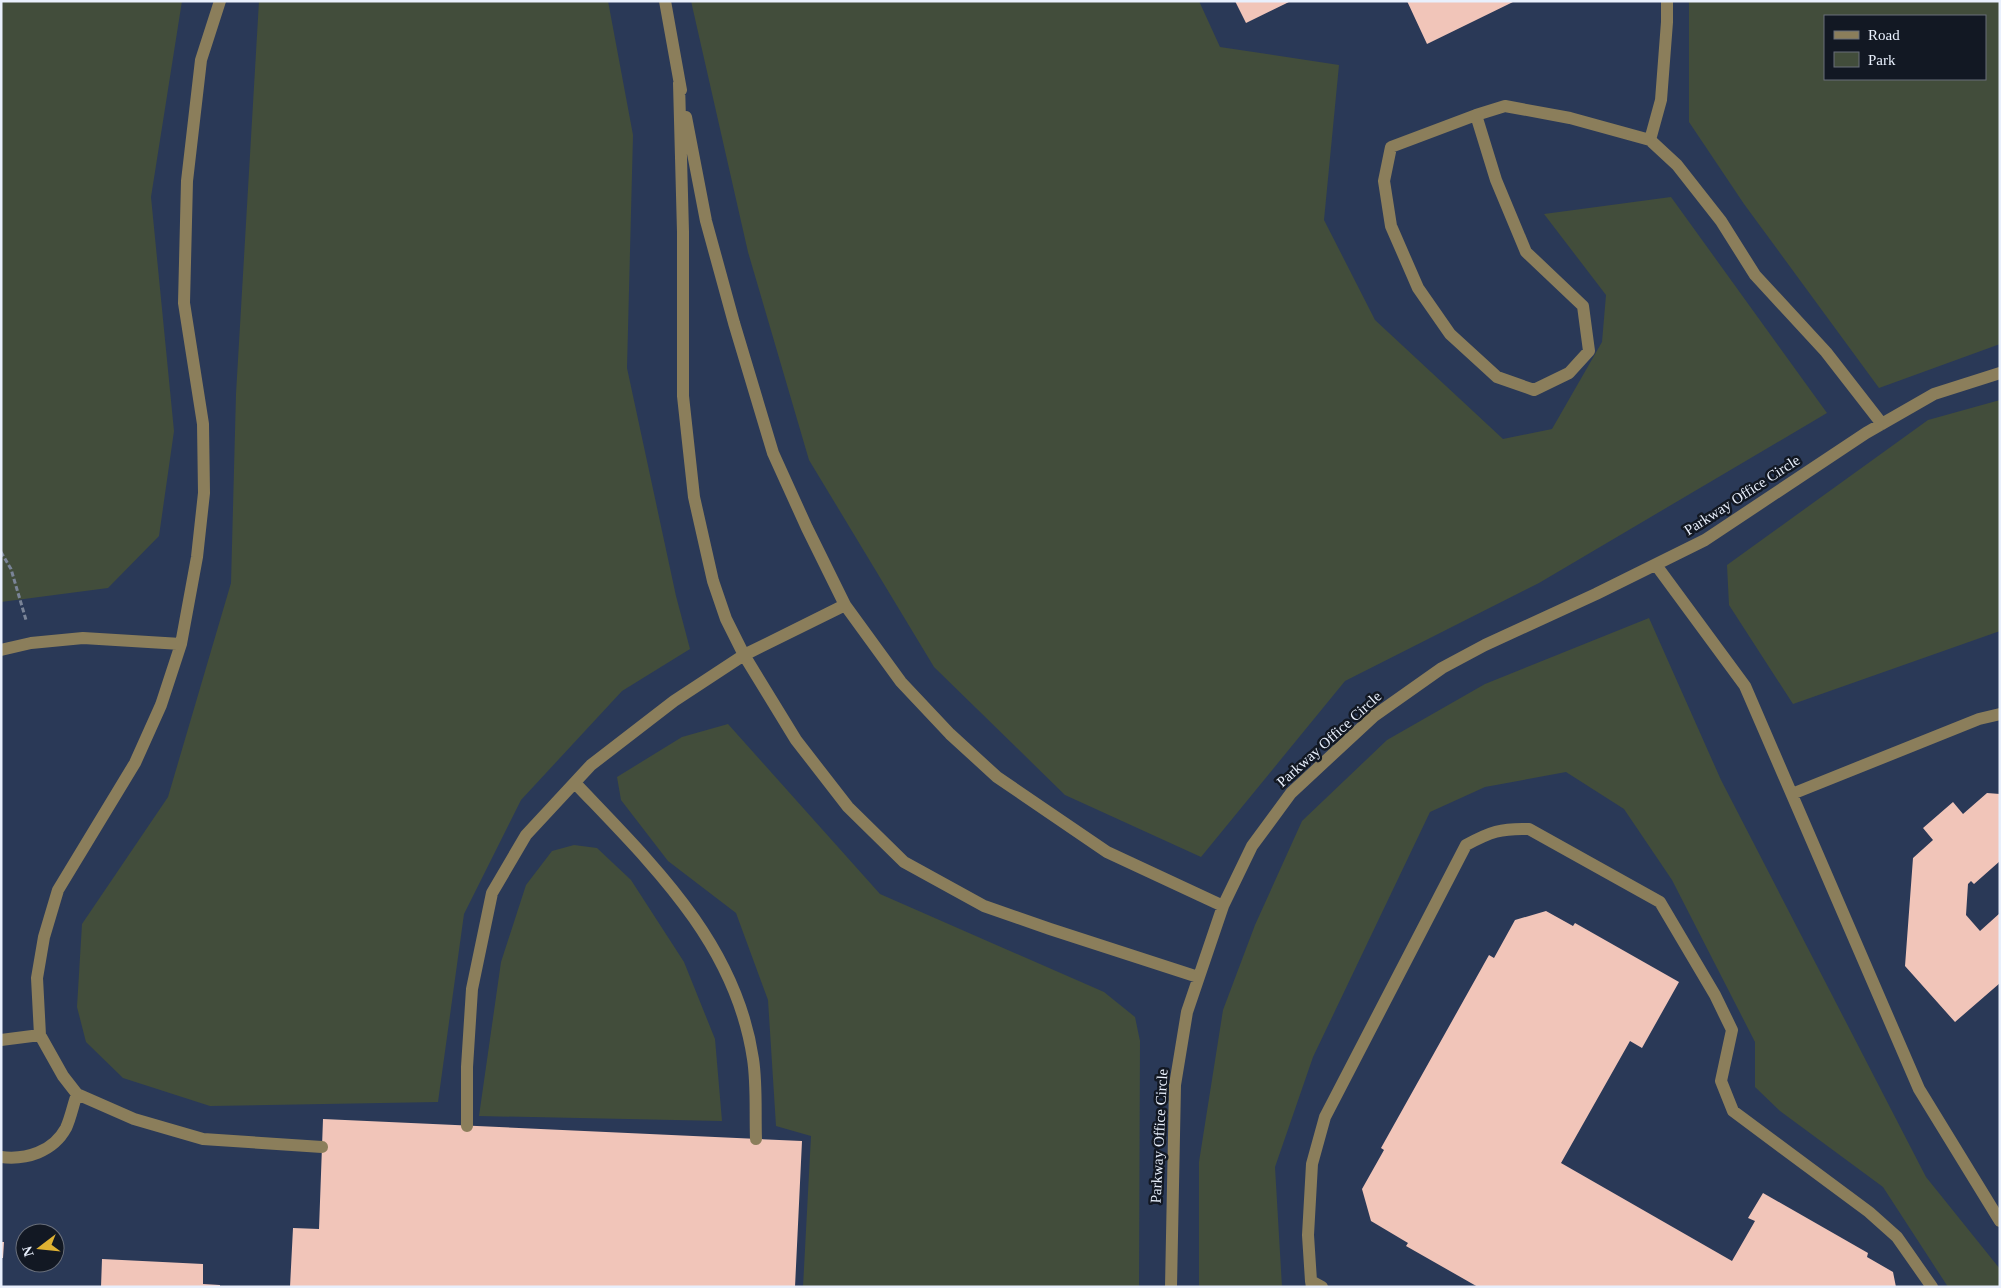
<svg xmlns="http://www.w3.org/2000/svg" width="2001" height="1288" font-family="Georgia,serif">
  <style>
    .built { fill: #2a3957; fill-rule: evenodd }
    .green { fill: #424d3b; fill-rule: evenodd }
    .building { fill: #f1c5b9 }
    .lines { fill: none; stroke-linecap: round; stroke-linejoin: round }
    .path { stroke: #7a8497; stroke-width: 3; stroke-dasharray: 5 2.5; stroke-linecap: butt }
    .minor { stroke: #8b7e5b; stroke-width: 12 }
    .labels { text-anchor: middle; stroke-width: 5; stroke-linejoin: round; paint-order: stroke }
    .street-label { font-size: 15px; fill: #e9f0fd; stroke: #121823 }
  </style>
  <rect width="100%" height="100%" fill="#233047"/>
  <path class="built" d="M1,1H2000V1287H1ZM1825,16H1985V79H1825ZM25,1233H55V1263H25Z"/>
  <path class="green" d="M1,1H182L151,197L174,431L159,536L108,588L1,602Z
    M259,1H608L633,135L627,368L676,596L690,649L622,691L521,800L464,914L438,1102L210,1106L123,1078L86,1042L77,1007L82,924L168,797L231,583L236,394Z
    M691,1H1199L1220,47L1339,65L1324,220L1375,320L1503,439L1552,429L1602,342L1606,295L1544,214L1671,197L1827,413L1539,583L1345,681L1201,857L1065,795L934,667L809,460L748,252Z
    M1689,1H2000V344L1879,388L1744,204L1689,122ZM1985,16V79H1825V16Z
    M2000,400V631L1793,704L1729,605L1727,565L1928,420Z
    M1649,618L1721,780L1926,1177L2000,1269V1287H1948L1883,1187L1780,1111L1755,1087V1042L1672,880L1624,809L1566,772L1485,787L1430,812L1313,1057L1275,1167L1282,1287H1199V1162L1223,1010L1255,925L1302,821L1387,740L1485,684Z
    M728,724L880,894L1104,992L1135,1017L1140,1041L1139,1287H803L811,1136L776,1126L768,1000L736,913L668,861L621,800L617,777L682,737Z
    M574,845L597,848L631,880L684,962L715,1039L722,1121L479,1116L501,962L526,885L552,851Z"/>
  <path class="building" d="M1235,1H1291L1246,23Z
    M1407,1H1515L1427,44Z
    M1987,793L2000,794V861L1974,884L1971,881L1968,884L1966,915L1980,931L2000,913V983L1955,1022L1905,966L1913,858L1933,840L1923,828L1953,802L1963,814Z
    M1546,911L1573,926L1575,923L1679,982L1642,1048L1630,1041L1561,1163L1732,1261L1755,1221L1748,1218L1763,1193L1868,1253L1867,1257L1893,1272L1896,1287H1478L1406,1246L1408,1243L1371,1221L1362,1189L1384,1150L1381,1148L1489,955L1494,958L1515,920Z
    M323,1119L802,1141L795,1287H290L293,1228L319,1229Z
    M1,1242H4L3,1258H1Z
    M102,1259L203,1264V1284L220,1285V1287H101Z"/>
  <g class="lines">
    <path class="path" d="M1,552L11,569L26,620"/>
    <path class="minor" d="M220,1L201,60L187,181L184,303L203,424L204,493L197,557L181,644L161,705L135,763L58,890L44,937L37,978L40,1035L63,1076L77,1094L134,1119L203,1139L322,1147
      M665,1L681,90
      M1667,1V22L1661,100L1650,140L1677,165L1721,221L1755,275L1826,352L1882,424
      M679,83L683,232V396L694,497L713,581L726,619L744,655L796,740L848,807L904,862L984,906L1050,929L1198,977
      M1476,115L1391,147L1384,181L1391,226L1418,288L1450,334L1497,377L1534,390L1569,373L1589,351L1583,306L1526,252L1496,180L1476,115L1505,106L1570,118L1650,140
      M686,117L706,221L734,323L773,453L807,528L845,605L901,682L950,734L997,777L1107,852L1223,906
      M1656,565L1745,686L1919,1089L2000,1221
      M1,650L31,643L83,638L181,644
      M575,783C652,864 736,943 753,1059C757,1085 755,1113 756,1139
      M1792,794L1979,719L2000,714
      M1,1040L40,1035
      M467,1126V1067L472,989L492,893L526,835L591,765L674,701L744,655L845,605
      M1,1157C26,1160 53,1152 66,1128C71,1117 73,1105 77,1094
      M1311,1281L1308,1235L1312,1164L1325,1117L1466,845C1490,832 1501,828 1529,829L1660,902L1715,995L1732,1030L1721,1081L1733,1111L1869,1212L1897,1237L1932,1287
      M1171,1287L1175,1085L1187,1012L1223,906L1252,846L1291,793L1374,716L1442,668L1485,645L1596,594L1705,540L1866,433L1934,394L2000,373
      M1312,1287L1311,1281L1322,1287"/>
  </g>
  <g class="labels">
    <g class="street-label">
      <text transform="translate(1742 495) rotate(-33)" y="5">Parkway Office Circle</text>
      <text transform="translate(1329 739) rotate(-42)" y="5">Parkway Office Circle</text>
      <text transform="translate(1159 1136) rotate(-87)" y="5">Parkway Office Circle</text>
    </g>
  </g>
  <rect width="2001" height="1288" fill="none" stroke="#e9f0fd" stroke-width="5"/>
  <rect x="1824" y="15" width="162" height="65" fill="#121823" stroke="#686e7a"/>
  <rect x="1834" y="31" width="25" height="8" fill="#8b7e5b" stroke="#686e7a"/>
  <text x="1868" y="40" font-size="15" fill="#e9f0fd">Road</text>
  <rect x="1834" y="52" width="25" height="15" fill="#424d3b" stroke="#686e7a"/>
  <text x="1868" y="65" font-size="15" fill="#e9f0fd">Park</text>
  <g transform="translate(40 1248) rotate(254)"><circle r="24" fill="#121823" stroke="#686e7a"/>
  <path d="M0-4L9 19L0 12L-9 19Z" fill="#deb133"/>
  <text y="-8" font-size="14" font-weight="bold" text-anchor="middle" fill="#e9f0fd">N</text>
  </g>
</svg>
